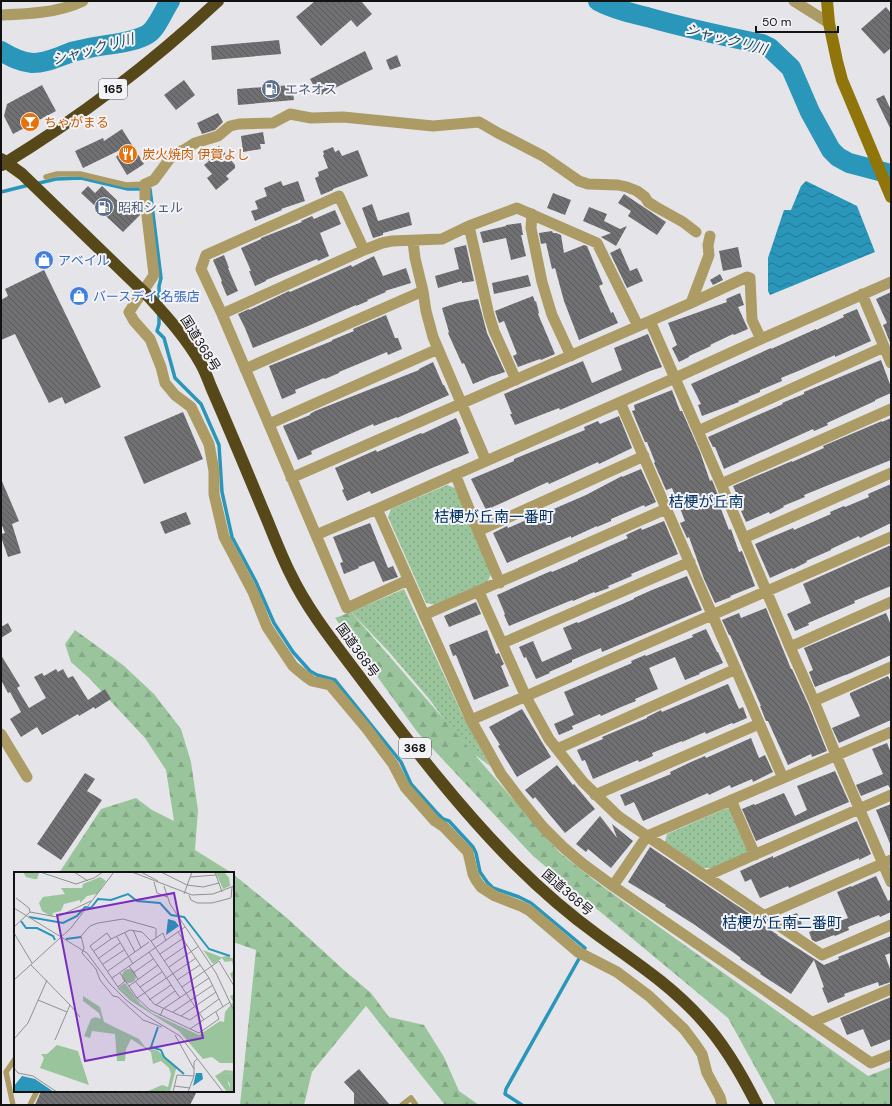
<svg xmlns="http://www.w3.org/2000/svg" width="892" height="1106" font-family="'DM Sans','Noto Sans JP',sans-serif">
  <style>
    .green { fill: url(#green-dots) }
    .forest { fill: url(#forest-firs) }
    .water { fill: url(#water-waves) }
    .lines { fill: none; stroke-linecap: round; stroke-linejoin: round }
    .stream { stroke: #2996ba; stroke-width: 3.5 }
    .river { stroke: #2996ba; stroke-width: 20 }
    .building { fill: url(#building-back-hatch) }
    .lane { stroke: #ac9b64; stroke-width: 5.5 }
    .street { stroke: #ac9b64; stroke-width: 11 }
    .secondary { stroke: #90750a; stroke-width: 12 }
    .highway { stroke: #564819; stroke-width: 12 }
    .labels { text-anchor: middle; stroke-width: 4; stroke-linejoin: round; paint-order: stroke }
    .shield { fill: #f3f2f6; stroke: #565557; stroke-width: 1 }
    .shield-label { font-size: 12px; font-weight: bold; fill: #121213 }
    .service-label { font-size: 13px; fill: #4e5e75; stroke: #f3f2f6; text-anchor: start }
    .food-label { font-size: 13px; fill: #c56008; stroke: #f3f2f6; text-anchor: start }
    .shop-label { font-size: 13px; fill: #366cbe; stroke: #f3f2f6; text-anchor: start }
    .street-label { font-size: 13px; fill: #121213; stroke: #f3f2f6 }
    .water-label { font-size: 14px; font-style: italic; fill: #1b4757; stroke: #f3f2f6 }
    .quarter-label { font-size: 15px; fill: #003263; stroke: #f3f2f6 }
    .inset-river { fill: none; stroke: #2996ba; stroke-width: 2 }
    .inset-road { fill: none; stroke: #919193; stroke-width: 1 }
    .view { fill: #7b2cbf; fill-opacity: 0.15; stroke: #7b2cbf; stroke-width: 2 }
    .inset-edge { fill: none; stroke: #121213; stroke-width: 2 }
  </style>
  <defs>
    <pattern id="green-dots" width="8" height="8" patternUnits="userSpaceOnUse"><rect width="8" height="8" fill="#9ac59c"/><path d="M2 2h.1M6 6h.1" fill="none" stroke="#84a886" stroke-width="1.8" stroke-linecap="round"/></pattern>
    <pattern id="forest-firs" width="22" height="20" patternUnits="userSpaceOnUse"><rect width="22" height="20" fill="#9ac59c"/><path d="M5 1l3.5 6h-7zM16 11l3.5 6h-7z" fill="#84a886"/></pattern>
    <pattern id="water-waves" width="16" height="10" patternUnits="userSpaceOnUse"><rect width="16" height="10" fill="#2996ba"/><path d="M0 5q4-4 8 0t8 0" fill="none" stroke="#227996"/></pattern>
    <pattern id="building-back-hatch" width="6" height="6" patternUnits="userSpaceOnUse"><rect width="6" height="6" fill="#707073"/><path d="M-1 5l2 2M0 0l6 6M5-1l2 2" fill="none" stroke="#5b5b5d"/></pattern>
  </defs>
  <rect width="100%" height="100%" fill="#e5e5e9"/>
  <path class="green" d="M447,485L455,488L491,574L487,583L436,605L426,603L388,517L391,509Z
    M404,589L462,714L490,766L463,746L430,700L390,653L351,612Z
    M727,808L731,810L748,848L747,854L711,868H703L665,842L667,834Z"/>
  <path class="forest" d="M351,612L559,852L599,884L868,1076L891,1067V1105H776L728,1018L533,856L418,733L335,618Z
    M75,630L123,665L154,694L181,729L191,762L198,810L195,850L232,873H59L101,809L136,798L152,810L174,821L166,770L145,738L89,678L71,662L65,644Z
    M233,874L287,918L345,971L371,993L389,1017L424,1025L444,1057L459,1091L479,1105H445L366,1006L312,1072L304,1105H240L256,950L233,942Z"/>
  <path class="water" d="M806,181L857,206L875,252L770,295L768,291V258L784,210H791L801,186Z"/>
  <g class="lines">
    <path class="stream" d="M35,184L56,179L81,178L128,189H143
      M150,189L161,278L159,286V303
      M1,192L29,185
      M159,313V324L157,331L164,338L175,378L201,404L219,445L222,492L232,537L256,582L274,623L293,652L310,671L317,675L335,680L401,762L411,784L436,812L443,819L449,821L473,847L476,853L480,872L487,882L493,888L519,897L531,903L585,948L506,1089L505,1094L522,1105"/>
    <path class="river" d="M598,1C613,9 630,13 647,17C685,28 723,36 762,44L770,48L791,68L810,112L831,150L838,157L849,163L891,174
      M1,51C11,57 20,62 32,63C44,63 53,59 64,55C71,52 78,50 85,49C104,44 132,44 148,34C157,28 164,10 170,1"/>
  </g>
  <path class="building" d="M315,1H361L372,14L357,27L351,20L321,46L296,17Z
    M886,7L891,13V48L884,54L861,29Z
    M279,40L281,54L212,60L211,46Z
    M365,51L373,69L319,96L310,79Z
    M397,55L401,66L390,70L386,60Z
    M184,80L195,95L176,110L164,95Z
    M42,85L56,111L13,134L4,116L7,104Z
    M292,85L294,100L238,105L237,89Z
    M884,95L891,110V130L876,99Z
    M218,113L223,122L215,130L202,134L197,123Z
    M122,129L144,164L127,175L116,157L124,148L83,168L75,151L103,138L104,141Z
    M263,132L265,144H260L261,149L243,152L241,136Z
    M219,146L235,165V168L226,176L229,179L216,190L207,178L212,174L204,165L209,161L207,156Z
    M333,147L335,152L339,150L342,156L358,150L368,176L333,189V190L321,195L315,178L319,176L318,172L328,168L323,155H324L323,151Z
    M281,181L283,186L298,181L305,201L281,209L282,210L255,221L251,211L258,209L255,201L267,196L264,188Z
    M88,186L95,193L102,186L124,207L130,200L139,208L140,215L123,232L81,193Z
    M553,193L571,200L565,215L547,208Z
    M624,194L666,222L657,235L628,216L631,211L618,203Z
    M372,204L378,221L409,212L412,225L383,233V235L373,238L362,208Z
    M589,207L607,214L604,221L620,229L627,226L616,246L601,237L611,233L583,221Z
    M335,210L341,224L320,233L329,256L318,261L317,259L295,268L266,280V281L255,286L249,271H251L241,248L261,239V238L302,222L301,221L312,216L314,219Z
    M521,223L523,235H521L526,256L511,260L506,238L483,243L480,232L506,226V225Z
    M552,231L553,233H556L561,235L564,253L584,245L587,246L603,284L599,286L611,313L613,312L618,323L579,340L564,301L555,268L552,269L546,243L541,244L539,233Z
    M466,245L474,281L462,283V281L438,288L435,276L459,269L454,248Z
    M738,247L742,267L723,271L719,251Z
    M620,248L630,271L637,268L643,281L627,288L610,253Z
    M224,255L229,268H228L238,291L227,296L221,282L222,281L213,260Z
    M374,256L383,276L406,268L411,283L385,291L386,292L367,300L368,301L356,306V305L308,326L253,348L245,328L238,314L249,309V310L289,291L290,292L351,265L352,267Z
    M44,270L101,387L65,404L62,397L49,403L15,334L1,340V300L8,296L5,289Z
    M720,274L723,280L713,285L710,280Z
    M528,275L531,286L494,294L492,283Z
    M891,292V345L883,325L887,323L876,299Z
    M740,293L744,305L738,307L748,329L734,335L733,334L710,345L711,346L689,356V357L679,362L672,348L677,345L668,323L727,302L726,299Z
    M533,296L535,302L536,301L539,313L538,314L555,354L541,360L540,359L518,367L513,356L517,354L504,321L499,323L495,311Z
    M478,299L487,333L505,372L493,376H492L473,384L464,363L462,364L448,333L449,332L442,308L457,303Z
    M857,309L871,341L835,357V355L803,369L781,378L782,381L760,390V392L738,401L739,402L702,416L698,405L701,404L691,384L771,348V349L816,329V330L844,317L843,315Z
    M386,315L395,338H398L402,349L388,355L387,352L339,372V373L325,379L324,378L295,390L296,393L282,399L269,366L332,341V340L354,331L353,329Z
    M648,334L662,367L650,371L560,410L559,408L515,425L510,414H512L504,394L583,361L592,383L622,370L614,348Z
    M881,360L891,387V393L875,400V401L827,423L828,425L814,431L813,429L724,469L715,447H713L708,437L783,404L782,403L804,394V392Z
    M433,362L443,385H444L449,395L397,418V417L374,426L373,424L311,451L312,454L298,460L283,426L310,415V414L315,411L419,370V369Z
    M672,390L680,411H682L700,452L710,481L712,480L718,495L716,496L729,530L731,529L739,552L742,551L755,586L730,596L731,597L715,603L704,579L689,537L687,538L680,523L685,521L672,488L666,490L654,463L655,462L647,442H645L632,411L635,410L634,405Z
    M183,412L203,459L144,484L124,437Z
    M619,416L632,448L599,464L598,462L549,484L548,482L486,510L471,479L514,461V459L585,430L584,427L598,421L600,424Z
    M456,418L461,429L460,430L469,453L432,468L397,483L371,494L370,491L347,501L342,490L344,489L335,468L376,450L377,452L421,433L422,434Z
    M891,418V460L836,482L804,495L805,497L783,506L784,507L770,514L769,512L746,522L741,511L744,510L733,486L792,461V462L824,448L823,446L882,421V422Z
    M641,469L656,502L645,507L644,505L611,519V521L597,527V526L571,538V536L507,563L493,533L507,526L508,528L549,510V511L586,495L622,476V477Z
    M1,479L19,521L12,524L21,553L8,557L1,537V534L5,533L1,523Z
    M891,484V523L860,538L859,536L831,549V550L806,561L807,562L793,569L792,568L770,578L755,544L793,528L794,530L831,514L830,512L844,506L845,507L869,497L868,494Z
    M186,512L191,524L165,534L160,522Z
    M664,521L678,554L631,574L632,576L608,586L609,588L595,593L594,592L573,601L572,600L509,626L504,615L505,614L497,595L551,571L552,572L578,561V560L628,538L626,535L641,528L642,530Z
    M370,523L388,568L393,566L398,577L383,582L374,561L358,567L359,568L344,574L340,563L343,562L333,537Z
    M891,545V586L854,601L855,603L808,623L809,625L795,631L787,614L811,603L803,584Z
    M687,576L702,610L602,652L601,648L572,660V662L549,672L550,673L536,679L526,657L524,658L519,647L533,641L542,662L572,649L563,628L577,622L578,623L634,599V598L652,590Z
    M476,602L481,614L449,627L444,616Z
    M766,608L791,669H792L808,704L827,751L812,757L811,754L788,765L768,721H766L760,706H761L730,635H729L722,620L739,613L741,618Z
    M886,613L891,625V655L846,675H845L815,687L809,672L813,670L804,648Z
    M8,623L12,631L1,638V627Z
    M706,629L717,652H718L723,663L699,673L700,674L685,680L675,657L649,668L658,689L635,699L636,701L621,707L601,716L600,714L572,726L573,729L559,735L554,724L574,715L564,692L632,663L631,661L645,655L646,656L693,637L692,635Z
    M487,630L496,654L499,653L502,660L504,664L501,666L509,686L474,700L456,655L453,656L449,645Z
    M1,655L20,686L17,688L29,708L46,698L34,677L42,673L44,676L56,669L58,672L63,669L68,678L73,676L88,700L105,689L111,699L95,709L94,707L79,716L78,714L42,735L37,727L21,737L10,719L21,712L10,692L8,693L1,680Z
    M888,676L891,682V720L839,743L832,728L860,716L850,695V693Z
    M728,684L739,709L743,707L747,718L733,724L732,723L706,734L705,732L682,742V741L652,753L653,756L639,762L638,760L593,779L585,760L582,761L577,750L603,739L602,737L647,718V717L661,710L662,712Z
    M522,709L551,757L517,777L498,746L500,745L489,727Z
    M751,738L759,758L765,755L773,772L753,782L752,779L731,788L730,785L709,795L708,793L643,821L634,802L625,806L620,795L671,774L670,772L691,762L705,756L706,758Z
    M887,743L891,753V788H890L888,785L861,796L856,785L883,774L872,749Z
    M557,765L573,785L574,784L595,809L565,833L535,797L533,799L525,790Z
    M835,771L849,802L756,841L742,809L754,804L755,805L784,793L795,816L807,810L797,786Z
    M85,773L95,779L87,791L102,800L61,860L37,844Z
    M891,804V846L876,810Z
    M600,816L617,838L612,824L633,841L611,868L588,849L586,852L576,844Z
    M857,821L871,854L859,860V858L789,888L788,886L760,898L751,879L745,882L740,871L773,856V858Z
    M650,847L757,919L758,921V922L778,935H777L824,965L839,959L838,957L891,936V953L885,955L891,972V982L879,986L878,982L844,994L845,996L828,1003L822,988L824,987L814,960L791,994L760,974L761,973L740,959L741,958L695,925L665,906L666,905L628,882Z
    M876,876L888,901L891,899V912L880,917L879,915L848,927L849,930L835,936L834,935L816,942L812,940L809,932L848,918L837,892L851,886V887Z
    M797,913L802,924L794,928L784,921L783,919Z
    M891,997V1039L871,1047L863,1029L847,1035L840,1018Z
    M359,1069L390,1105H354V1093L344,1082Z
    M41,1091H197L190,1105H35Z"/>
  <g class="lines">
    <path class="lane" d="M46,177L57,174H80L126,185L145,184
      M13,1105L6,1072L15,1059
      M30,1105L37,1091
      M402,1105L411,1098L416,1105"/>
    <path class="street" d="M794,1L829,23
      M1,15C28,14 58,13 83,1
      M532,214L531,228L542,282L548,302L552,315L571,356
      M469,226L489,315L494,331L516,380
      M696,232L683,222L656,207L648,202L645,197L637,191L627,187L618,185L588,184L579,181L543,156L508,138L498,133L479,122L433,126L343,117L311,118L290,114L273,123L239,124L230,126L218,136L195,143L184,150L174,153L154,180L145,184V199L154,275L129,312L134,321L150,339L161,367L165,383L175,395L191,407L209,444L214,471V494L224,537L253,592L267,627L293,666L305,676L312,681L330,685L367,729L393,764L405,787L435,821L444,827L468,852L473,874L476,880L481,887L495,896L523,907L530,911L578,952L617,972L649,996L684,1029L696,1045L702,1054L707,1073L720,1097L722,1105
      M413,241L415,258L423,291L426,311L433,337L486,461
      M862,294L891,363
      M691,303L747,277L750,278L752,320L761,339
      M222,314L364,250
      M650,321L691,303L709,255L708,245L710,236
      M245,369L423,291
      M620,402L783,778
      M269,424L438,349
      M698,431L884,347
      M455,474L478,531L500,583
      M291,478L650,321L721,484L790,647L814,701L836,755L891,882
      M721,484L891,409
      M377,509L471,720L501,774L520,799L543,827L563,847L583,864L613,886L871,1063L891,1055
      M478,531L644,456
      M316,535L377,509L675,378L761,339L891,282
      M744,538L891,473
      M408,580L347,608L222,314L201,269L206,255L339,196L364,250L382,243L392,241L442,239L469,226L517,208L597,243L638,326
      M479,592L526,697L549,739L583,782L618,816L647,836L822,955L891,925
      M424,615L666,509
      M503,643L690,562
      M790,647L891,602
      M814,701L891,667
      M471,720L891,537
      M1,734L27,777
      M557,749L736,669
      M595,795L759,724
      M731,800L755,855
      M706,876L891,795
      M613,886L647,836L891,732
      M763,916L891,860
      M813,1022L891,989"/>
    <path class="secondary" d="M827,1L829,23L837,61L842,80L891,197"/>
    <path class="highway" d="M1,159L22,174L149,297C168,318 187,339 201,364C205,371 208,379 211,387C229,428 246,469 263,510C272,531 280,553 290,573C309,613 339,649 365,684C412,746 460,809 515,864C540,889 570,915 599,936C635,962 672,986 702,1020C725,1045 742,1075 757,1105
      M2,165C79,118 152,63 218,1"/>
  </g>
  <defs>
    <g id="fuel-disc" transform="scale(1)"><circle r="9.5" fill="#5c6f8a" stroke="#f3f2f6"/><path d="M-5.5-6h7V0h2V4h1.3V-2.5L3-4.5l.8-.8L6-3V5H2.5V1h-1V6h-7ZM-4.2-4.7v3.2H.2V-4.7Z" fill="#fff"/></g>
    <g id="bar-disc" transform="scale(1)"><circle r="9.5" fill="#e8710a" stroke="#f3f2f6"/><path d="M-6-5H6L.8 .8V4.5H3.5V6h-7V4.5H-.8V.8Z" fill="#fff"/></g>
    <g id="restaurant-disc" transform="scale(1)"><circle r="9.5" fill="#e8710a" stroke="#f3f2f6"/><path d="M-5-6h1v4h1v-4h1v4h1v-4h1v5L-1.5 .5V6h-2V.5L-5-1ZM5-6V6H3V1.5H1.5Q1.5-4 5-6Z" fill="#fff"/></g>
    <g id="shop-disc" transform="scale(1)"><circle r="9.5" fill="#3f7fe0" stroke="#f3f2f6"/><path d="M-5-2.5h2.3a2.7 3.5 0 0 1 5.4 0H5L5.5 6h-11ZM-1.5-2.5h3a1.5 2.3 0 0 0-3 0Z" fill="#fff"/></g>
  </defs>
  <g fill-rule="evenodd">
    <use href="#fuel-disc" x="271" y="89"/>
    <use href="#bar-disc" x="30" y="122"/>
    <use href="#restaurant-disc" x="128" y="154"/>
    <use href="#fuel-disc" x="104" y="207"/>
    <use href="#shop-disc" x="44" y="260"/>
    <use href="#shop-disc" x="79" y="296"/>
  </g>
  <g class="labels">
    <g class="shield">
      <rect x="99" y="79" width="28" height="20" rx="3"/>
      <rect x="399" y="738" width="32" height="20" rx="3"/>
    </g>
    <g class="shield-label">
      <text x="113" y="93">165</text>
      <text x="415" y="752">368</text>
    </g>
    <g class="service-label">
      <text x="285" y="94">エネオス</text>
      <text x="118" y="212">昭和シェル</text>
    </g>
    <g class="food-label">
      <text x="44" y="127">ちゃがまる</text>
      <text x="142" y="159">炭火焼肉 伊賀よし</text>
    </g>
    <g class="shop-label">
      <text x="58" y="265">アベイル</text>
      <text x="93" y="301">バースデイ 名張店</text>
    </g>
    <g class="street-label">
      <text transform="translate(201 343) rotate(58)" y="5">国道368号</text>
      <text transform="translate(358 650) rotate(54)" y="5">国道368号</text>
      <text transform="translate(568 892) rotate(41)" y="5">国道368号</text>
    </g>
    <g class="water-label">
      <text transform="translate(726 39) rotate(15)" y="5">シャックリ川</text>
      <text transform="translate(93 49) rotate(-15)" y="5">シャックリ川</text>
    </g>
    <g class="quarter-label">
      <text x="706" y="507">桔梗が丘南</text>
      <text x="494" y="522">桔梗が丘南一番町</text>
      <text x="782" y="928">桔梗が丘南二番町</text>
    </g>
  </g>
  <g transform="translate(14 872)">
    <rect width="220" height="220" fill="#e5e5e9"/>
    <path d="M210,0L215,6L216,14L209,17L202,1ZM189,78L207,85V87L199,92ZM108 104a7 7 0 1 1 14 0a7 7 0 1 1-14 0ZM111,111L122,126L127,132L105,115ZM43,173L64,179L75,213L26,196L30,186L27,182H33Z" fill="#9ac59c"/>
    <path d="M9,0H22L25,1L23,7H20L12,5ZM86,5L92,9L83,22L73,24L66,31V28L50,32L47,39L39,41L38,45L28,39L25,31L29,25L51,22L47,16H68L69,12ZM213,84L220,87V111L216,102L220,98L218,89L211,90L207,85ZM105,115L138,141L185,163L206,149L210,150L211,140L219,130L216,124L220,122V191H206L198,185L189,187L165,159L117,129L103,116ZM69,124L86,135L90,150L125,167L131,175L144,179L166,197H162L156,220H132L148,213L154,215L157,202L155,196L147,189L139,192L137,180L117,167L112,177L111,189H103L101,162L78,159L76,166L70,164L77,147L81,145L87,147L85,141L69,129ZM211,198L220,199V202L211,201L217,220H213L201,204Z" fill="#9ac59c"/>
    <path d="M211,201L220,202V220L215,219L216,212L209,203Z" fill="#9ac59c"/>
    <path d="M154,47L161,49L165,54L152,63ZM182,201H188L189,207L179,214ZM8,204L21,207L40,220H0V214Z" fill="#2996ba"/>
    <path class="inset-river" d="M15,45L49,51L63,44L71,35L77,36L84,27L97,28L114,22L123,29L146,31L157,43L170,45L195,77L216,84M7,49L12,56H23L39,64L41,68M52,67L67,65M144,155L137,175L147,178L150,185L170,202"/>
    <path class="inset-road" d="M26,0L62,12L80,6L89,0M60,0L74,9M118,0L178,23L199,22L220,14M127,0L144,9M147,0L173,13L189,15L205,11M201,0L208,20M176,5L202,3M140,10L143,21L153,25M150,14L156,32L202,101L220,139M170,22L178,0M175,23L177,28L183,31H198L217,26L218,15M2,26L15,36L16,40M0,36L73,81L96,112L112,128L133,144L166,164L209,220M0,55L16,40L43,45L77,29M141,56L109,47L84,51L76,54L67,64L70,76L68,81L82,97L86,108L99,124L104,125L129,148L148,155M119,58L127,76M164,60L195,106L209,135M0,61L18,91M111,61L121,80M103,65L119,92M142,66L149,61L152,69M137,69L142,66V56M80,79L97,67M135,80L166,126M146,82L168,67M85,86L106,71M150,89L173,73M89,92L110,78M17,93L56,133L41,168M115,94L124,107M155,95L185,74M94,99L135,70M106,101L123,126L136,138L185,161L205,147L202,140M119,101L139,87M98,106L171,55M0,108L57,56L100,0M163,108L186,93M111,109L104,115L76,74L93,61L97,67L116,58L128,60L137,69L190,148M121,109L140,132L176,148L205,127M115,114L144,93M126,115L148,100M168,115L205,89L220,114M123,126L182,86M24,128L53,140M135,128L157,113M56,133L66,145M142,133L161,119M159,140L199,113M146,144L149,137L195,106M167,144L202,120M176,157L216,130M161,163L180,197M0,167L14,151L33,108M0,196L4,201L19,204L43,220M160,214L176,216M159,220L163,203L180,204M174,220L180,204V190L183,187"/>
    <path class="view" d="M160,21L189,166L71,189L43,43Z"/>
    <rect width="220" height="220" class="inset-edge"/>
  </g>
  <rect width="892" height="1106" fill="none" stroke="#121213" stroke-width="4"/>
  <path d="M756 26v6h82v-6" fill="none" stroke="#121213" stroke-width="2"/>
  <text x="762" y="26" font-size="12" fill="#121213" stroke="#f3f2f6" stroke-width="3" paint-order="stroke">50 m</text>
</svg>
